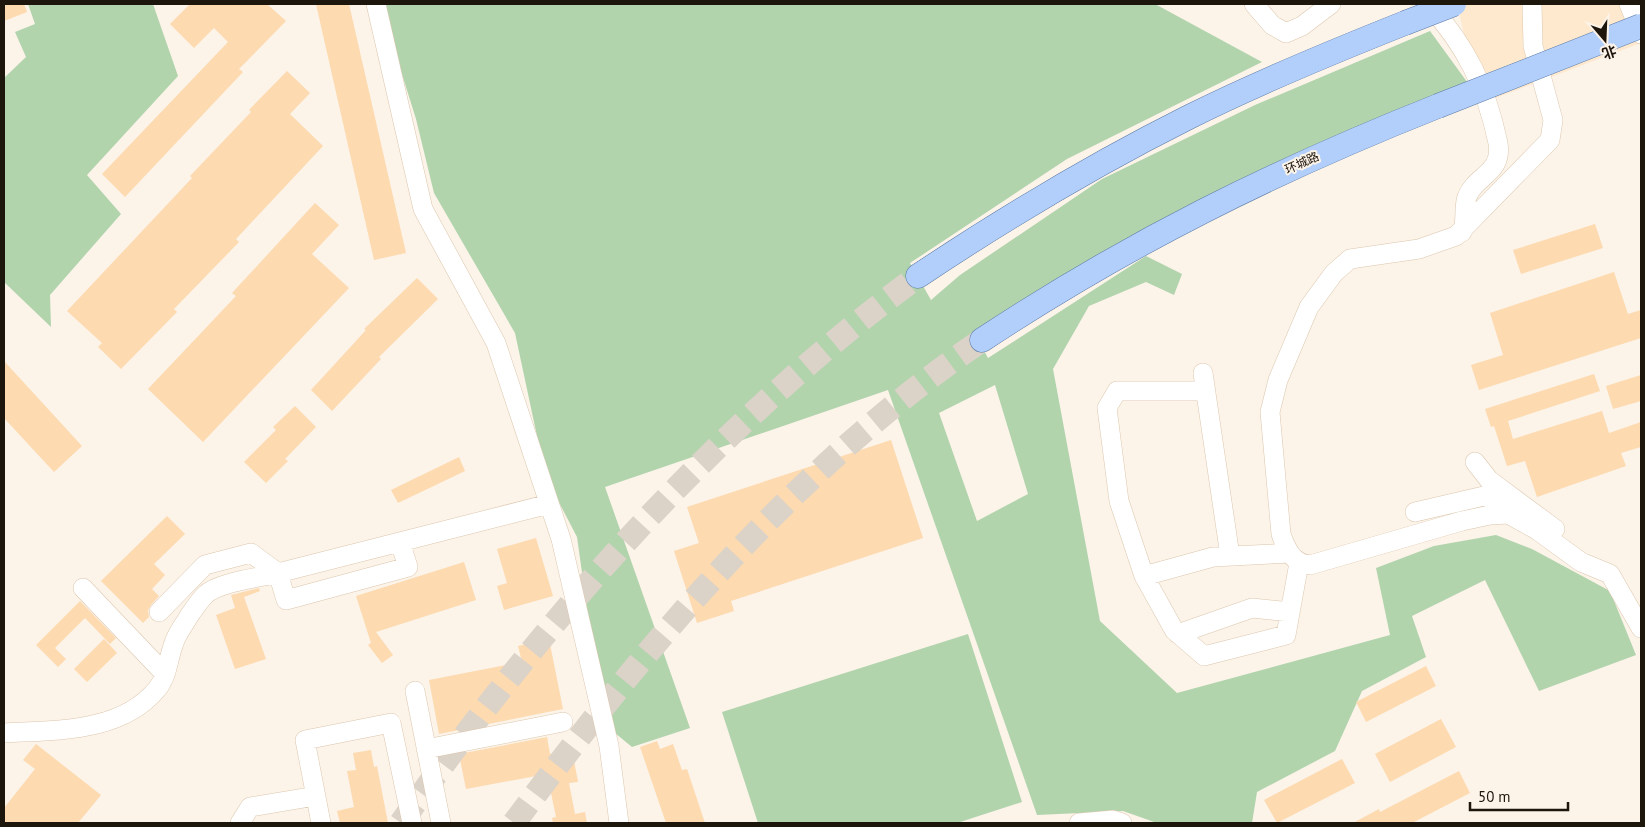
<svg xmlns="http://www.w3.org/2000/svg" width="1645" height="827" font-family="'PT Sans','Noto Sans SC',sans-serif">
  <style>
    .built { fill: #fee9cf }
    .green { fill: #b1d4ad; fill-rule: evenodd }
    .building { fill: #fddaaf }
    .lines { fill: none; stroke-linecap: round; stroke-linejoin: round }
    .major-tunnel { stroke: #dbd2c8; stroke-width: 24; stroke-dasharray: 24 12; stroke-linecap: butt }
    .minor-casing { stroke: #dcc7ad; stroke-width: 20 }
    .major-casing { stroke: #5b79a5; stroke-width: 25 }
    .minor { stroke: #fff; stroke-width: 19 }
    .major { stroke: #b1cffa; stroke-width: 24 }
    .major-bridge-casing { stroke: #5b79a5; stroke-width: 25; stroke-linecap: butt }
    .major-bridge { stroke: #b1cffa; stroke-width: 24 }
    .labels { text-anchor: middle; stroke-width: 4; stroke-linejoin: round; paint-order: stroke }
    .street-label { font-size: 12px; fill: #1d160c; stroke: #fcf3e9 }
  </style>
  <rect width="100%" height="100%" fill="#fcf3e9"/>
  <path class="built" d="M1457,4H1641V43L1480,104Z"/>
  <path class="green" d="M28,4H153L178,76L87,175L121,214L50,295L51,327L4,282V78L26,57L15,32L35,24Z
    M380,4H1155L1262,62L1067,159L910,263L931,300L960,275L1102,179L1255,105L1430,31L1470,86L975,334L988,358L1146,256L1182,274L1174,295L1146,282L1089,306L1053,369L1100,621L1177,693L1390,635L1376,568L1434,546L1496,535L1532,549L1610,591L1636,655L1539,691L1485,580L1412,616L1426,657L1362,691L1335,751L1257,792L1252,823H1157L1123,811L1037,815L888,390L605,487L690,728L632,747L615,733L588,615L577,537L551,487L537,436L515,333L434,193L416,119ZM995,385L1028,494L977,521L939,413Z
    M968,634L1022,802L957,823H758L722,712Z"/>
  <path class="building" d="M4,4H24L27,12L4,21Z
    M190,4H267L286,21L239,69L243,72L125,197L102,174L228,42L214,28L194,48L170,24Z
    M316,4H349L406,253L374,260Z
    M287,71L310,93L290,114L323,146L236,239L239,242L174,309L177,312L121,369L98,347L102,343L67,311L192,178L190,176L251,112L249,110Z
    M315,203L339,225L312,254L349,288L203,442L148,389L236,296L232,293Z
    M1595,224L1603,248L1521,274L1513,250Z
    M1614,272L1628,314L1641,310V338L1479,390L1471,365L1503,355L1490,313Z
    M417,278L438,299L379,357L381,359L332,411L311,390L366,330L364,329Z
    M4,361L82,446L54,472L4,418Z
    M1594,374L1600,391L1508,421L1513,439L1602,411L1609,433L1641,422V447L1621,453L1626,466L1537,497L1525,461L1507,466L1494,426L1491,427L1485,409Z
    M1641,375V401L1613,409L1606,386Z
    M295,406L316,427L285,459L288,461L266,483L244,462L276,430L273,427Z
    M891,440L923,538L731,601L734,611L697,623L674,551L699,543L687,507Z
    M459,457L465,471L398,503L391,490Z
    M167,516L185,534L154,564L165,575L152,589L159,596L151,605L148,610L149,617L143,623L101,581Z
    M536,538L553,596L504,610L497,586L507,583L497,549Z
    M464,562L476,600L376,632L393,655L382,663L368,645L371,643L356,596Z
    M259,588L260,591L244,597L266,659L235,669L216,615L235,608L231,595Z
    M80,601L116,638L110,644L85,618L55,648L66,659L58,667L36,645Z
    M104,639L117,653L87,682L74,669Z
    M549,639L563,709L439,734L429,680L522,662L518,646Z
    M1426,666L1436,686L1366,722L1356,702Z
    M1441,719L1456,747L1390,782L1375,754Z
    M547,737L550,754L572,750L578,782L569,783L575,814L585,812L587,823H553L552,818L556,817L547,774L466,789L459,754Z
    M657,741L660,749L673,744L682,770L687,769L705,823H666L640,747Z
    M36,744L101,795L78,823H4V808L35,769L23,760Z
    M371,750L374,767L377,766L388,823H340L337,811L354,807L347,771L356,770L353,753Z
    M1342,759L1355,783L1277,823L1264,800Z
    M1459,771L1470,793L1412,823H1353L1379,809L1380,812Z"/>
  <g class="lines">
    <path class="major-tunnel" d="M401,823C546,617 715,427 918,276
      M514,823C647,644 796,467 982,340"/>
    <g class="minor-casing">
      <path id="minor" d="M376,4L423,209L496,343L561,539L609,746L619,823
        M1254,4L1272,25L1286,33L1302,26L1331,4
        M1428,4C1466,46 1486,86 1498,143C1503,174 1475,175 1467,197C1463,209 1467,221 1462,232
        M1532,4L1533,46L1553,120L1550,140L1456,236L1419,249L1350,259L1334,273L1309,307L1278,380L1270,412L1281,534C1286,549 1293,564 1310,565L1462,521L1490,515L1508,514L1537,530L1581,562L1610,574L1641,628
        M1629,4L1641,34
        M1203,373L1230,556
        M1206,391H1117L1107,408L1119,501L1144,576L1174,630L1204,656L1286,635L1299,563
        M1475,462L1489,480L1555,529
        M1415,512L1484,496L1516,505
        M1144,576L1213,557L1290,553
        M83,588L165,674
        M159,612L205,565L251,553L278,573L549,504
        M1178,634L1252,608L1290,612
        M415,691L441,823
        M4,733C55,730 121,733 157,689C168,676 168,658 174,643C177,633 184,625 189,616C194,609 199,601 205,595C219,582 258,578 278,573L286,600L408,567L400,542
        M426,749L563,722
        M240,823L250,807L316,796
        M321,823L305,740L391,723L412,823
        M1079,823L1113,820L1122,823"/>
    </g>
    <g class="major-casing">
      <path id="major" d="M918,276C1005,218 1095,164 1189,117C1259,82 1332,52 1405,23
        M982,340C1129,243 1274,171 1438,106"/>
    </g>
    <use href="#minor" class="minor"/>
    <use href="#major" class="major"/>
    <g class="major-bridge-casing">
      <path id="major-bridge" d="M1405,23L1454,4
        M1438,106L1641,26"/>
    </g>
    <use href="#major-bridge" class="major-bridge"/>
  </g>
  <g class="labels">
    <g class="street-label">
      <text transform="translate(1302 163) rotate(-24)" y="4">环城路</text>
    </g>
  </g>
  <rect width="1645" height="827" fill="none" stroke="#1d160c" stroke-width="10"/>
  <g transform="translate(1605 40) rotate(161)" stroke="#fcf3e9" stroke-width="4" paint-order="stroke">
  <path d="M0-4L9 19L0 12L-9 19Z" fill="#1d160c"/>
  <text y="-8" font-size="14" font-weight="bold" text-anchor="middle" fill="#1d160c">北</text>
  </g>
  <path d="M1470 802v8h98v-8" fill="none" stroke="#1d160c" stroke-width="2.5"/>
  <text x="1478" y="802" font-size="15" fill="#1d160c" stroke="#fcf3e9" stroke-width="4" paint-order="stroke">50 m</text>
</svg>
